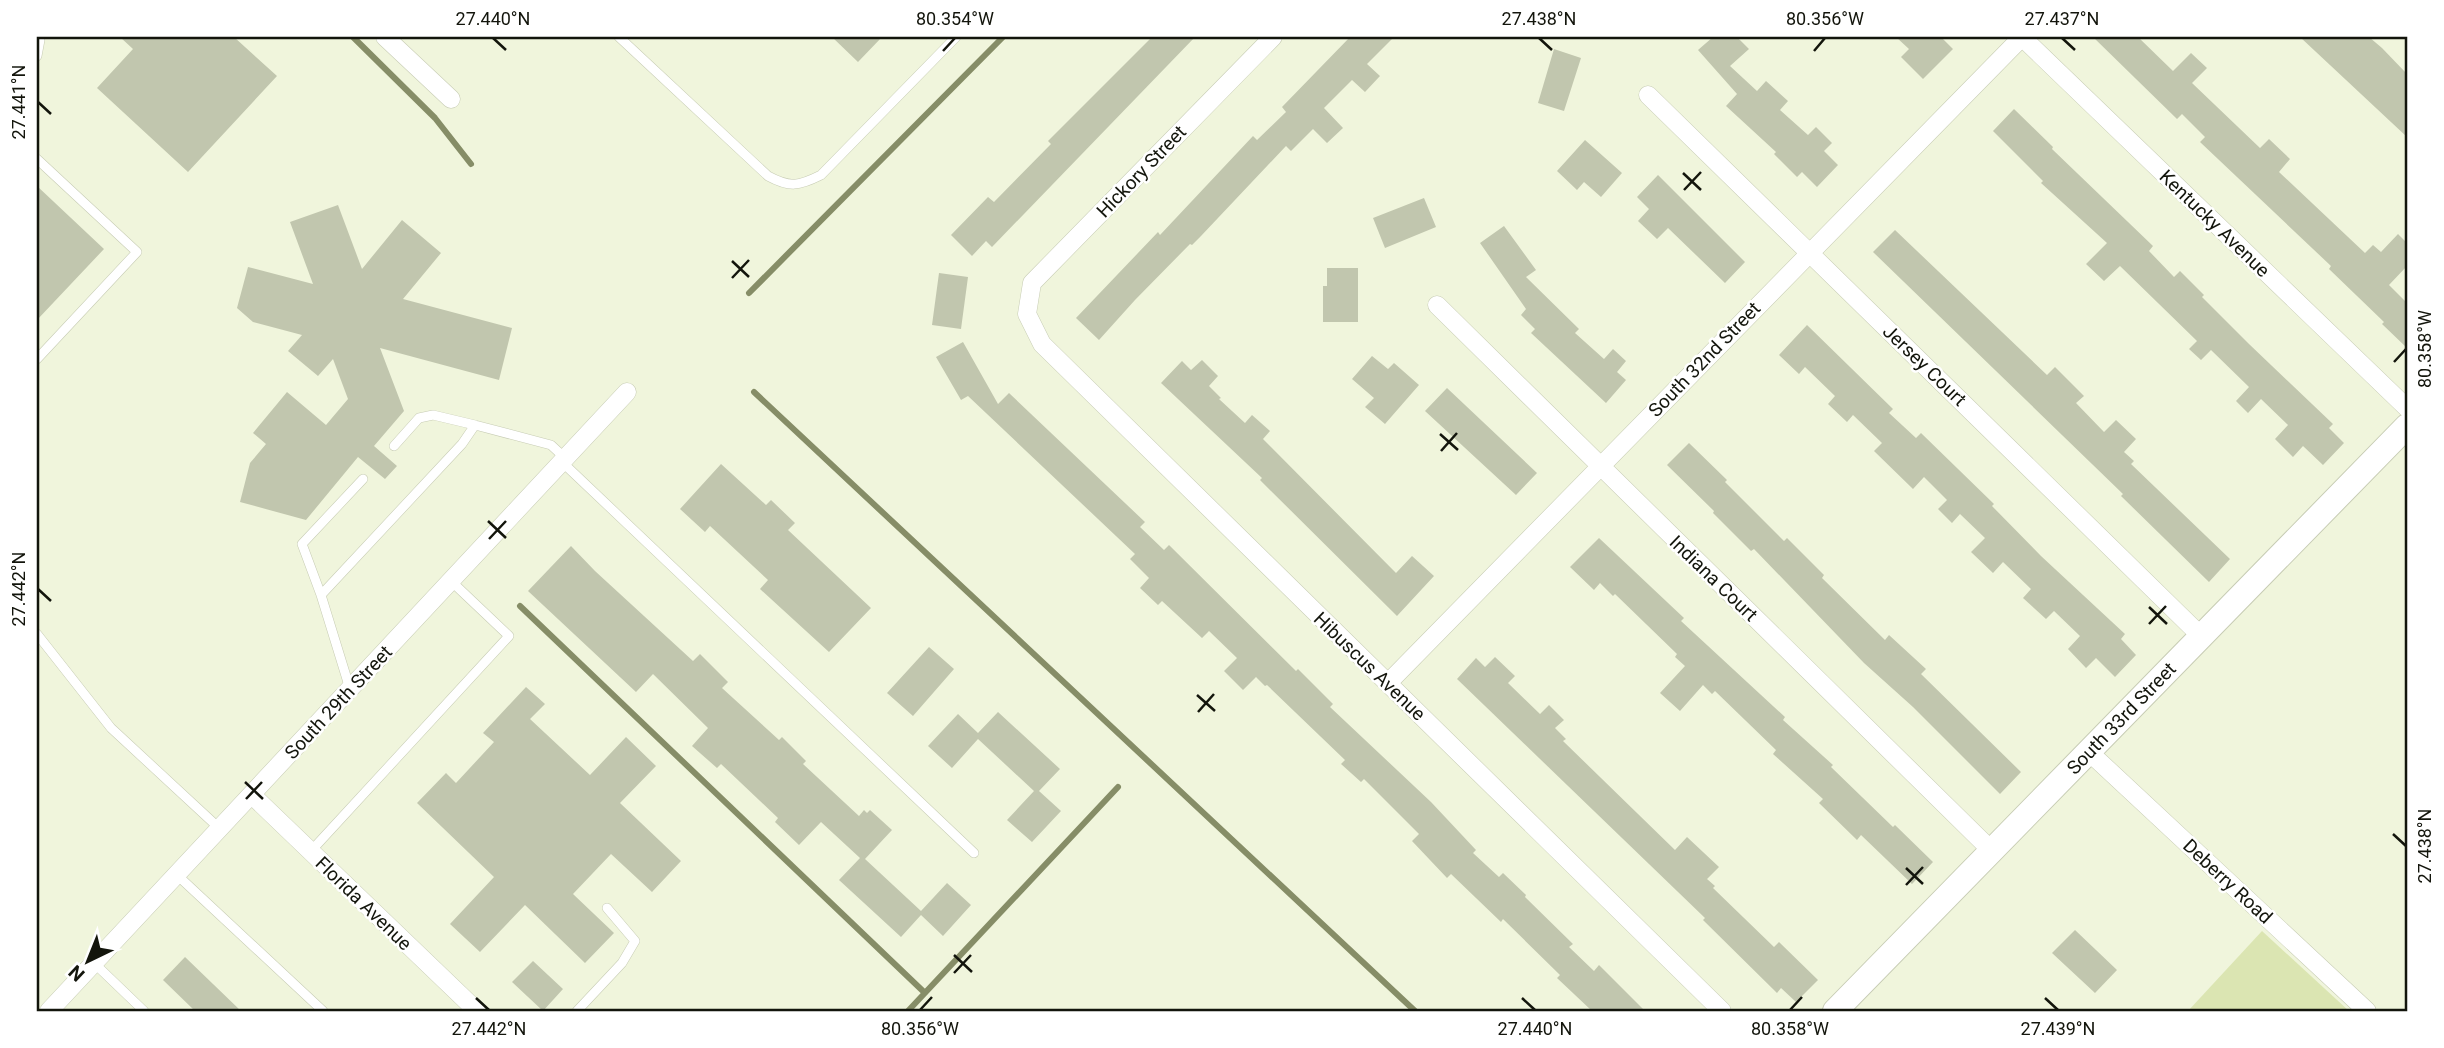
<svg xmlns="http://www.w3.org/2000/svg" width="2444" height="1048" font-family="Roboto,sans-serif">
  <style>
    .green { fill: #dbe5b2 }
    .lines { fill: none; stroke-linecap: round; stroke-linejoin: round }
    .stream { stroke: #868d67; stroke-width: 6 }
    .building { fill: #c1c6ae }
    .lane-casing { stroke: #c7ccb4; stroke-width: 10 }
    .street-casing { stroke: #c7ccb4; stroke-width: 19 }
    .secondary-casing { stroke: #c7ccb4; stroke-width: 26 }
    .lane { stroke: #fff; stroke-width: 9 }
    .street { stroke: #fff; stroke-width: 18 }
    .secondary { stroke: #fff; stroke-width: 24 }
    .ticks { fill: none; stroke: #13150c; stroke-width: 2.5 }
    .labels { text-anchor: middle; stroke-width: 5; stroke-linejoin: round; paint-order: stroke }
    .street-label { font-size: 19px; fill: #13150c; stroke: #fff }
    .neatline { fill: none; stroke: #13150c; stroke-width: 2.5 }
    .ticks-label { font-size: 18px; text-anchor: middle; fill: #13150c }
  </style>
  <rect width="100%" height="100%" fill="#f0f5dc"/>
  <path class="green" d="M2262,931L2349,1011H2188Z"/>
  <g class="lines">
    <path class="stream" d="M353,37L435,118L471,164
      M749,293L1003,37
      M754,392L1415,1011
      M520,606L925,993
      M908,1011L1118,787"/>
  </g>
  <path class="building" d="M120,37H234L277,76L188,172L97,88L133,49Z
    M832,37H882L858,62Z
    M1152,37H1195L992,247L986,241L972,256L951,235L988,197L994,202L1051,144L1048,141Z
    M1350,37H1394L1367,64L1380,76L1365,92L1352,80L1324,108L1343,128L1327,143L1313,129L1291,151L1286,146L1201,236L1192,245L1190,244L1135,300L1099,340L1076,318L1158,232L1160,235L1253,136L1257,140L1286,112L1282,107Z
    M1713,37H1737L1749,49L1730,66L1757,91L1766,81L1788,101L1780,110L1808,135L1816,127L1832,143L1824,151L1838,165L1817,187L1802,172L1797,177L1774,154L1776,152L1726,106L1737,94L1698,50Z
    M1896,37H1941L1953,49L1923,79L1901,57L1909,49Z
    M2093,37H2138L2173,71L2191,53L2207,68L2192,83L2260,148L2269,139L2290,159L2279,172L2365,253L2373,245L2381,252L2398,234L2407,243V266L2389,285L2407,303V348L2382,324L2384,322L2329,269L2331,266L2200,142L2205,137L2182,114L2177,119Z
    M2300,37H2369L2382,48L2407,74V137Z
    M1554,49L1581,58L1564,111L1538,103Z
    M2014,109L2053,147L2052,149L2153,246L2149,251L2174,277L2180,271L2204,295L2202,297L2249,344L2333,424L2329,428L2344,443L2323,465L2303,446L2293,457L2275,439L2288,425L2261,399L2248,413L2236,401L2249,387L2211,350L2201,360L2189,349L2197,341L2120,266L2104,281L2086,264L2107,243L2041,183L2043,181L1993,131Z
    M1585,140L1622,173L1601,197L1584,182L1577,190L1557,171Z
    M1658,175L1745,262L1725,283L1668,228L1657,239L1638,221L1649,209L1637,197Z
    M37,186L104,249L37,320Z
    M1424,198L1436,227L1385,248L1373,218Z
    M338,205L362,269L402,220L441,253L403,299L512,328L499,380L380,348L404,411L374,446L397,466L385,479L358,457L306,520L240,502L250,463L266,444L253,433L287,392L326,425L348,399L333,359L318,376L288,351L302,335L253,322L237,308L248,267L313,284L290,222Z
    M1504,226L1536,270L1526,277L1579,329L1575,333L1604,359L1613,349L1626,361L1617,372L1626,380L1606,403L1531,333L1535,329L1521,315L1526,309L1480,243Z
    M1895,230L2047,375L2055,367L2084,396L2076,403L2104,432L2116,420L2136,439L2124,452L2134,461L2131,464L2230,559L2209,582L2121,496L2123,494L1873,252Z
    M1327,268H1358V322H1323V286H1327Z
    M939,273L968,277L961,329L932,325Z
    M1807,325L1893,409L1889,413L1916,438L1921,433L1994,504L1992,506L2041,556L2125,634L2121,639L2136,655L2115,677L2096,658L2086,668L2068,649L2080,636L2054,611L2046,619L2023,598L2031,589L2003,562L1993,573L1971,552L1985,538L1960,514L1952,523L1938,509L1947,500L1924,477L1913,489L1874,451L1882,443L1853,415L1847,422L1828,404L1835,396L1805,367L1799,374L1779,355Z
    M963,342L998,404L1009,393L1145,522L1140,527L1164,550L1169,545L1296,671L1298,669L1333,704L1330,707L1431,802L1476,850L1473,853L1499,877L1503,873L1526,895L1525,897L1573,944L1569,947L1594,971L1599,965L1645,1011H1592L1557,978L1560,975L1503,919L1501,922L1451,874L1447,878L1412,841L1419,834L1364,779L1361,782L1341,764L1345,760L1267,685L1265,686L1256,677L1243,690L1224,671L1237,658L1209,631L1202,638L1162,601L1158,605L1140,588L1149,578L1130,559L1135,554L968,396L961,400L936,357Z
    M1372,356L1388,369L1394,363L1419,385L1385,424L1365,407L1374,398L1352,379Z
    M1202,360L1218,376L1209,386L1221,398L1219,399L1245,423L1252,415L1270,431L1263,439L1396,573L1412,556L1434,576L1397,616L1260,480L1262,478L1161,383L1182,361L1191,370Z
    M1447,388L1537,473L1516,495L1425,411Z
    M1689,443L1727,480L1725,482L1784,541L1787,538L1824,575L1822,578L1885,640L1889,635L1926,669L1921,674L2021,772L2000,794L1913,707L1864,663L1754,549L1751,551L1713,513L1714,511L1667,465Z
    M721,464L766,505L771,500L795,523L788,530L871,608L829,652L760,589L768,580L710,526L705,532L680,509Z
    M1599,538L1684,618L1681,621L1785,717L1783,720L1833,765L1831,767L1893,827L1895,825L1933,862L1912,884L1861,835L1857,840L1819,803L1823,799L1773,754L1776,750L1715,691L1712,694L1703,685L1680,711L1660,693L1685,666L1675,657L1677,654L1615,594L1613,596L1600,583L1594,590L1570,567Z
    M571,546L595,571L693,661L700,654L728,682L722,688L779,740L782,737L806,761L803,764L859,816L864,810L867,813L870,810L892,830L865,859L921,911L947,883L971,905L943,936L921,915L901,937L839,880L860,858L821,822L799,845L775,822L778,818L721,764L717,768L692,746L708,728L653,674L636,692L528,591Z
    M929,647L954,669L913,716L887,693Z
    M1495,657L1515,676L1508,683L1540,714L1549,705L1564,720L1555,728L1566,739L1563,741L1675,850L1687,837L1719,867L1707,879L1715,886L1713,888L1774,947L1779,942L1818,980L1796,1002L1781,988L1777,993L1703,920L1705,918L1457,679L1476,658L1485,667Z
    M526,687L545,704L530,719L590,775L626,737L656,766L620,803L681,861L652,892L611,854L573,894L614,933L585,963L525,905L480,952L450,924L494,877L417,803L446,773L456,783L494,742L483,733Z
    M998,712L1060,769L1039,791L1061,811L1032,842L1007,820L1034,791L978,739L952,768L928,746L958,714L978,733Z
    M2075,930L2117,970L2095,993L2052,953Z
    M185,957L241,1011H195L163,980Z
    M533,961L563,989L543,1011L512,982Z"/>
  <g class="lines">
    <g class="lane-casing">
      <path id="lane" d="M619,37L768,176C790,188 799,186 821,175L956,37
        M37,56L40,40L38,37
        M37,159L137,252L37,359
        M475,425L551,445L565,458
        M562,462L974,853
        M321,595L462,444L475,425L433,415L419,418L394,446
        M37,634L111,728L219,828
        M350,689L321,595L302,544L363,479
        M311,851L509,636L451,581
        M176,874L323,1011
        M94,963L144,1011
        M577,1011L622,963L635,941L607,908"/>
    </g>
    <g class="street-casing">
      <path id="street" d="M385,37L451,99
        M1273,37L1032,283L1027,314L1042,344L1722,1011
        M1648,95L2201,636
        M1437,305L1992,851
        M1388,683L2022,37L2407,408
        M2088,751L2367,1011
        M252,795L477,1011
        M49,1011L627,392"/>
    </g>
    <g class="secondary-casing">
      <path id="secondary" d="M1835,1011L2407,426"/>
    </g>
    <use href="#lane" class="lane"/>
    <use href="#street" class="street"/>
    <use href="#secondary" class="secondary"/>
  </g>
  <path class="ticks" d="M493,38L506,50M1539,38L1552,50M2062,38L2075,50M943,51L955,38M1814,51L1825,38M38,102L51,114M1683,173L1701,190M1684,190L1701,172M732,261L749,277M732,278L749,260M2394,362L2406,349M1440,434L1458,450M1441,451L1457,433M488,521L506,538M489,539L506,521M38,589L51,601M2149,607L2167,624M2149,624L2166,606M1197,695L1215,711M1198,712L1214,694M245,782L263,799M246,799L262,782M2393,834L2406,846M1906,868L1923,884M1906,885L1923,867M954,955L972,972M954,973L971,955M476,998L489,1010M1522,998L1535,1010M2045,998L2058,1010M920,1010L932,997M1790,1010L1802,997"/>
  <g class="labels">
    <g class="street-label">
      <text transform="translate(1141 171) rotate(-46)" y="7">Hickory Street</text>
      <text transform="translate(2215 223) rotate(44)" y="7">Kentucky Avenue</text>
      <text transform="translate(1704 359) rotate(-46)" y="7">South 32nd Street</text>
      <text transform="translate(1925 365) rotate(44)" y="7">Jersey Court</text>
      <text transform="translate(1714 578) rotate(44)" y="7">Indiana Court</text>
      <text transform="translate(1370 666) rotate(44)" y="7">Hibuscus Avenue</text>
      <text transform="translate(338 702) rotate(-47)" y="7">South 29th Street</text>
      <text transform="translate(2121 718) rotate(-46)" y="7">South 33rd Street</text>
      <text transform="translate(2228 881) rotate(43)" y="7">Deberry Road</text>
      <text transform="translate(364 903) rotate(44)" y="7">Florida Avenue</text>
    </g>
  </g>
  <rect width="2444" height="1048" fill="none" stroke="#ffffff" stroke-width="77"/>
  <g transform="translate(88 961) rotate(223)" stroke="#ffffff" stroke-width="5" paint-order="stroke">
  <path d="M0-5L12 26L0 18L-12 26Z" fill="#13150c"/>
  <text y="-10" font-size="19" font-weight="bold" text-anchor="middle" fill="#13150c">N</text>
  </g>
  <rect x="38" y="38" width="2368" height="972" class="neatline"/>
  <g class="ticks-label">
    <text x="493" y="25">27.440°N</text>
    <text x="955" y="25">80.354°W</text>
    <text x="1539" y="25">27.438°N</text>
    <text x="1825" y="25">80.356°W</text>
    <text x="2062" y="25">27.437°N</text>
    <text transform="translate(19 102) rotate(-90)" y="6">27.441°N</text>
    <text transform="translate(2425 349) rotate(-90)" y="6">80.358°W</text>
    <text transform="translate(19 589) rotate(-90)" y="6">27.442°N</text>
    <text transform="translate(2425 846) rotate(-90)" y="6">27.438°N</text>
    <text x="489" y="1035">27.442°N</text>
    <text x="920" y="1035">80.356°W</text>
    <text x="1535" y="1035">27.440°N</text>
    <text x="1790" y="1035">80.358°W</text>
    <text x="2058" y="1035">27.439°N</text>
  </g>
</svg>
